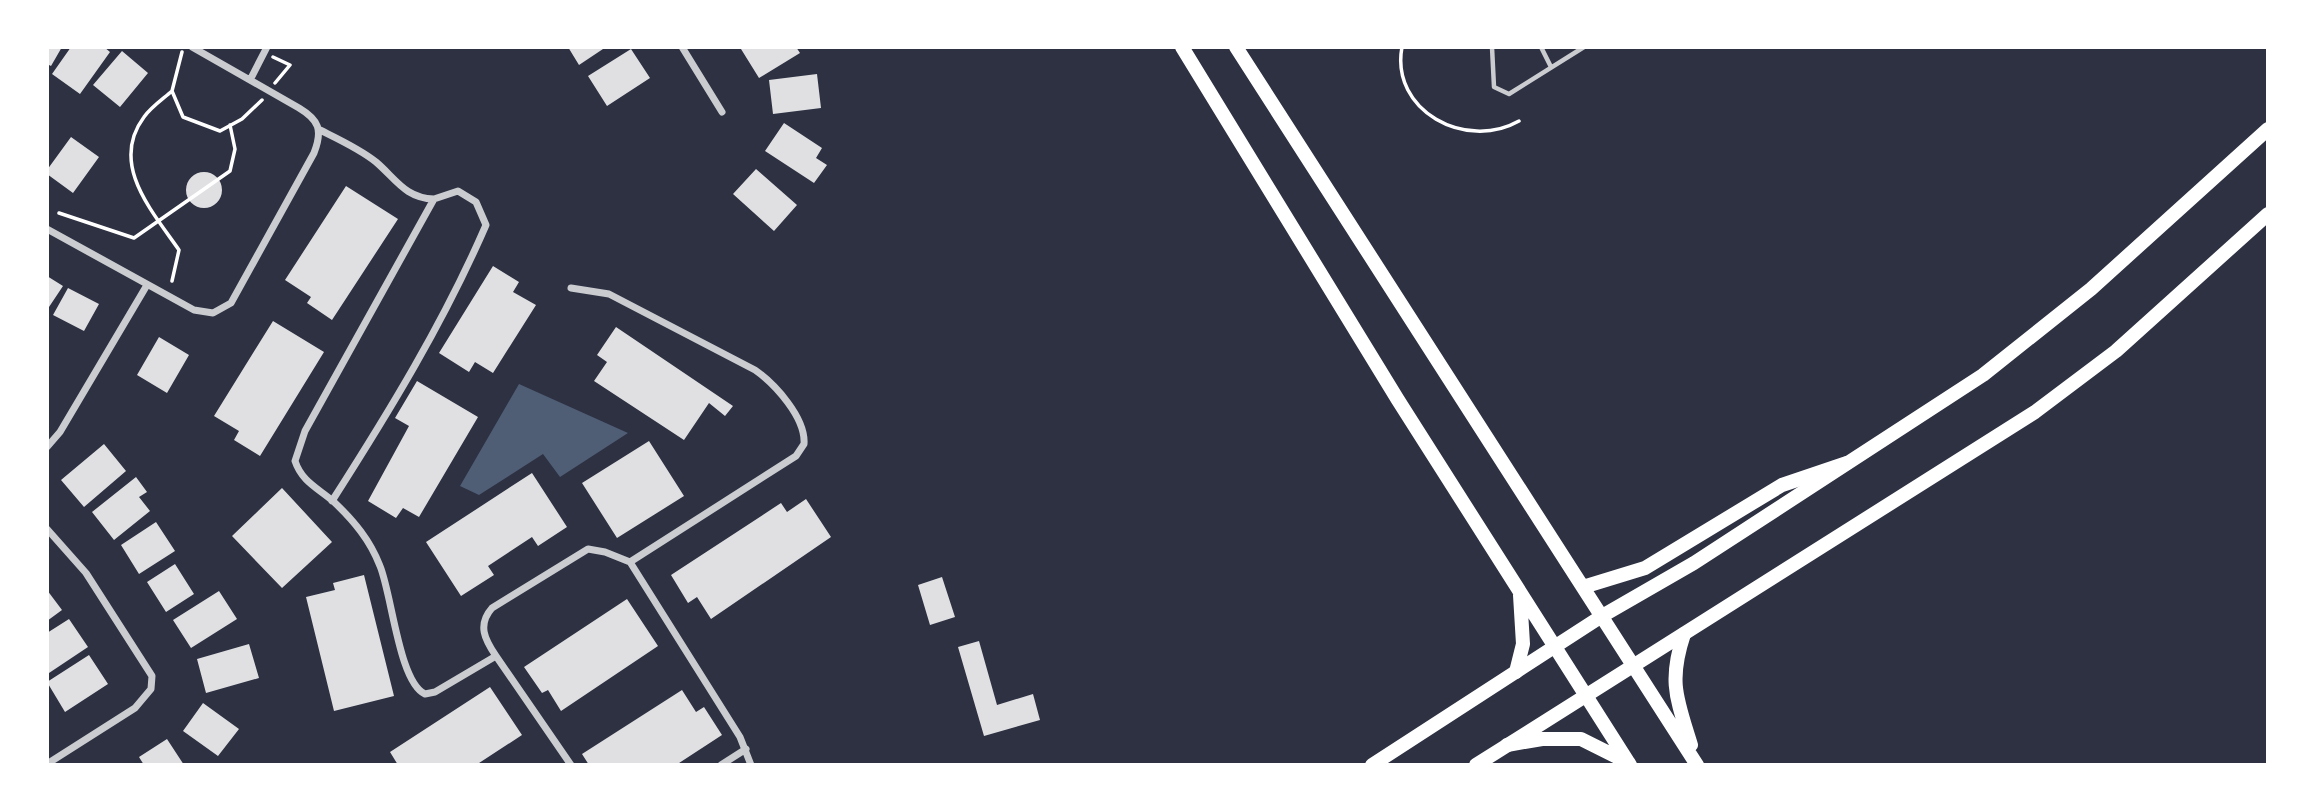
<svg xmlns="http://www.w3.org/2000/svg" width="2315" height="812" font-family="Montserrat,sans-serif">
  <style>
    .water { fill: #4f5d75 }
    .building { fill: #e0e0e3 }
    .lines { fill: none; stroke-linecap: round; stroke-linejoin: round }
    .path { stroke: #fff; stroke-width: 3.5 }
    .service { stroke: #caccd0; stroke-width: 4.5 }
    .minor { stroke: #caccd0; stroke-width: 7 }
    .secondary { stroke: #fff; stroke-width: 14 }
    .primary { stroke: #fff; stroke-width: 14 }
  </style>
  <rect width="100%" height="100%" fill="#2d3142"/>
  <path class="water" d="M519,384L628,433L560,477L543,454L479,495L460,486Z"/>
  <path class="building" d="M47,47H62L51,66L47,64Z
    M71,47H104L110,52L80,94L52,74Z
    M568,47H606L579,65Z
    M743,47H796L800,53L759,78L741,49Z
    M631,49L650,78L607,106L588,76Z
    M122,51L148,73L120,107L93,85Z
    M817,74L821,108L773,114L769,80Z
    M784,123L822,148L816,158L827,165L814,183L765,151Z
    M71,137L99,157L73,193L47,174V170Z
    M756,169L797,205L774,231L733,194Z
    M186 190a18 18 0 1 1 36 0a18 18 0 1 1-36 0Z
    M346,186L398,219L332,320L307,303L311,297L285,280Z
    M493,266L519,282L513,292L536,305L493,373L475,362L469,372L439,353Z
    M47,276L63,286L47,310Z
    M68,288L99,304L84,331L53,315Z
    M273,321L324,352L260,456L234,440L239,431L214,416Z
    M616,327L733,406L725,416L709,403L684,440L594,381L607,362L597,355Z
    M159,337L189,355L167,393L137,375Z
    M417,381L478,417L419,517L403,508L396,518L368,501L409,426L395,418Z
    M649,441L684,496L617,538L582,483Z
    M104,444L126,471L84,507L61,480Z
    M532,473L567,527L538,546L532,537L488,566L494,575L461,596L426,542Z
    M136,477L147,492L139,497L150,511L114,540L92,512Z
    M282,488L332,542L282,588L232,536Z
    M806,499L831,537L711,619L697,597L688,603L671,575L781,503L787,512Z
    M156,522L175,551L139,574L121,545Z
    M175,564L194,594L166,612L147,582Z
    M364,575L394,696L334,711L306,597L335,590L333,583Z
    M942,577L955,617L930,625L918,585Z
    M47,590L62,610L47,621Z
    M219,591L237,619L191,648L173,620Z
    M627,599L658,646L561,711L548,690L542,693L524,667Z
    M69,619L88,647L49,673L47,633Z
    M979,641L997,705L1033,694L1040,720L984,736L958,647Z
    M249,644L259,678L206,693L197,659Z
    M89,655L108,684L65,712L47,682Z
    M490,687L522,735L476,765H398L390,752Z
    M682,690L696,712L704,707L722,735L676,765H589L582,754Z
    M203,703L239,729L218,756L183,731Z
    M167,739L184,765H144L139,757Z"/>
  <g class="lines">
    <path class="path" d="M1402,47C1390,111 1466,151 1519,121
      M182,52L172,91L183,117L220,131L242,119L262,100
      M273,57L290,65L275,83
      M59,213L134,238L230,171L235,149L230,125
      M172,281L179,250C152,211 109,164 144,117C151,107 163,99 172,91"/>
    <path class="service" d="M1492,47L1494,87L1509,94L1584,47
      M1541,47L1551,67"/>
    <path class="minor" d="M682,47L722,112
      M250,80L267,47
      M320,130C338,139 360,149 376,162C396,179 405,198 434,199L305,431L295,461C302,482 318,488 334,502C354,521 370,540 380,566C392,595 399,682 425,694L435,692L496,656C485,640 477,625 492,608L588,549L605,552L630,562L796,456L804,444C806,418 775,384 755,370L609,294L571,288
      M47,229L194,310L213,313L231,303L314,153C323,130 319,120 299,108L192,47
      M47,447L60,432L147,285
      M332,501C389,412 444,322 486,225L476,202L458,191L434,199
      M47,529L86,573L152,676L151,689L135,708L47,764
      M630,562L740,737L751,765
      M496,656L571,765
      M721,765L746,749"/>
    <path class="secondary" d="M1372,765L1602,616L1694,563L1983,375L2091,289L2268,129
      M1476,765L2035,412L2116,351L2268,214"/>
    <path class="primary" d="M1182,47L1398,400L1630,765
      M1236,47L1697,765
      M1583,587L1645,568L1782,485L1847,463
      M1684,634C1668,682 1677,699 1691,745
      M1516,672L1523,644L1520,595
      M1507,745L1542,739H1581L1629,763"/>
  </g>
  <rect width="2315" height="812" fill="none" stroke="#ffffff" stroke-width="98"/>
</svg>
